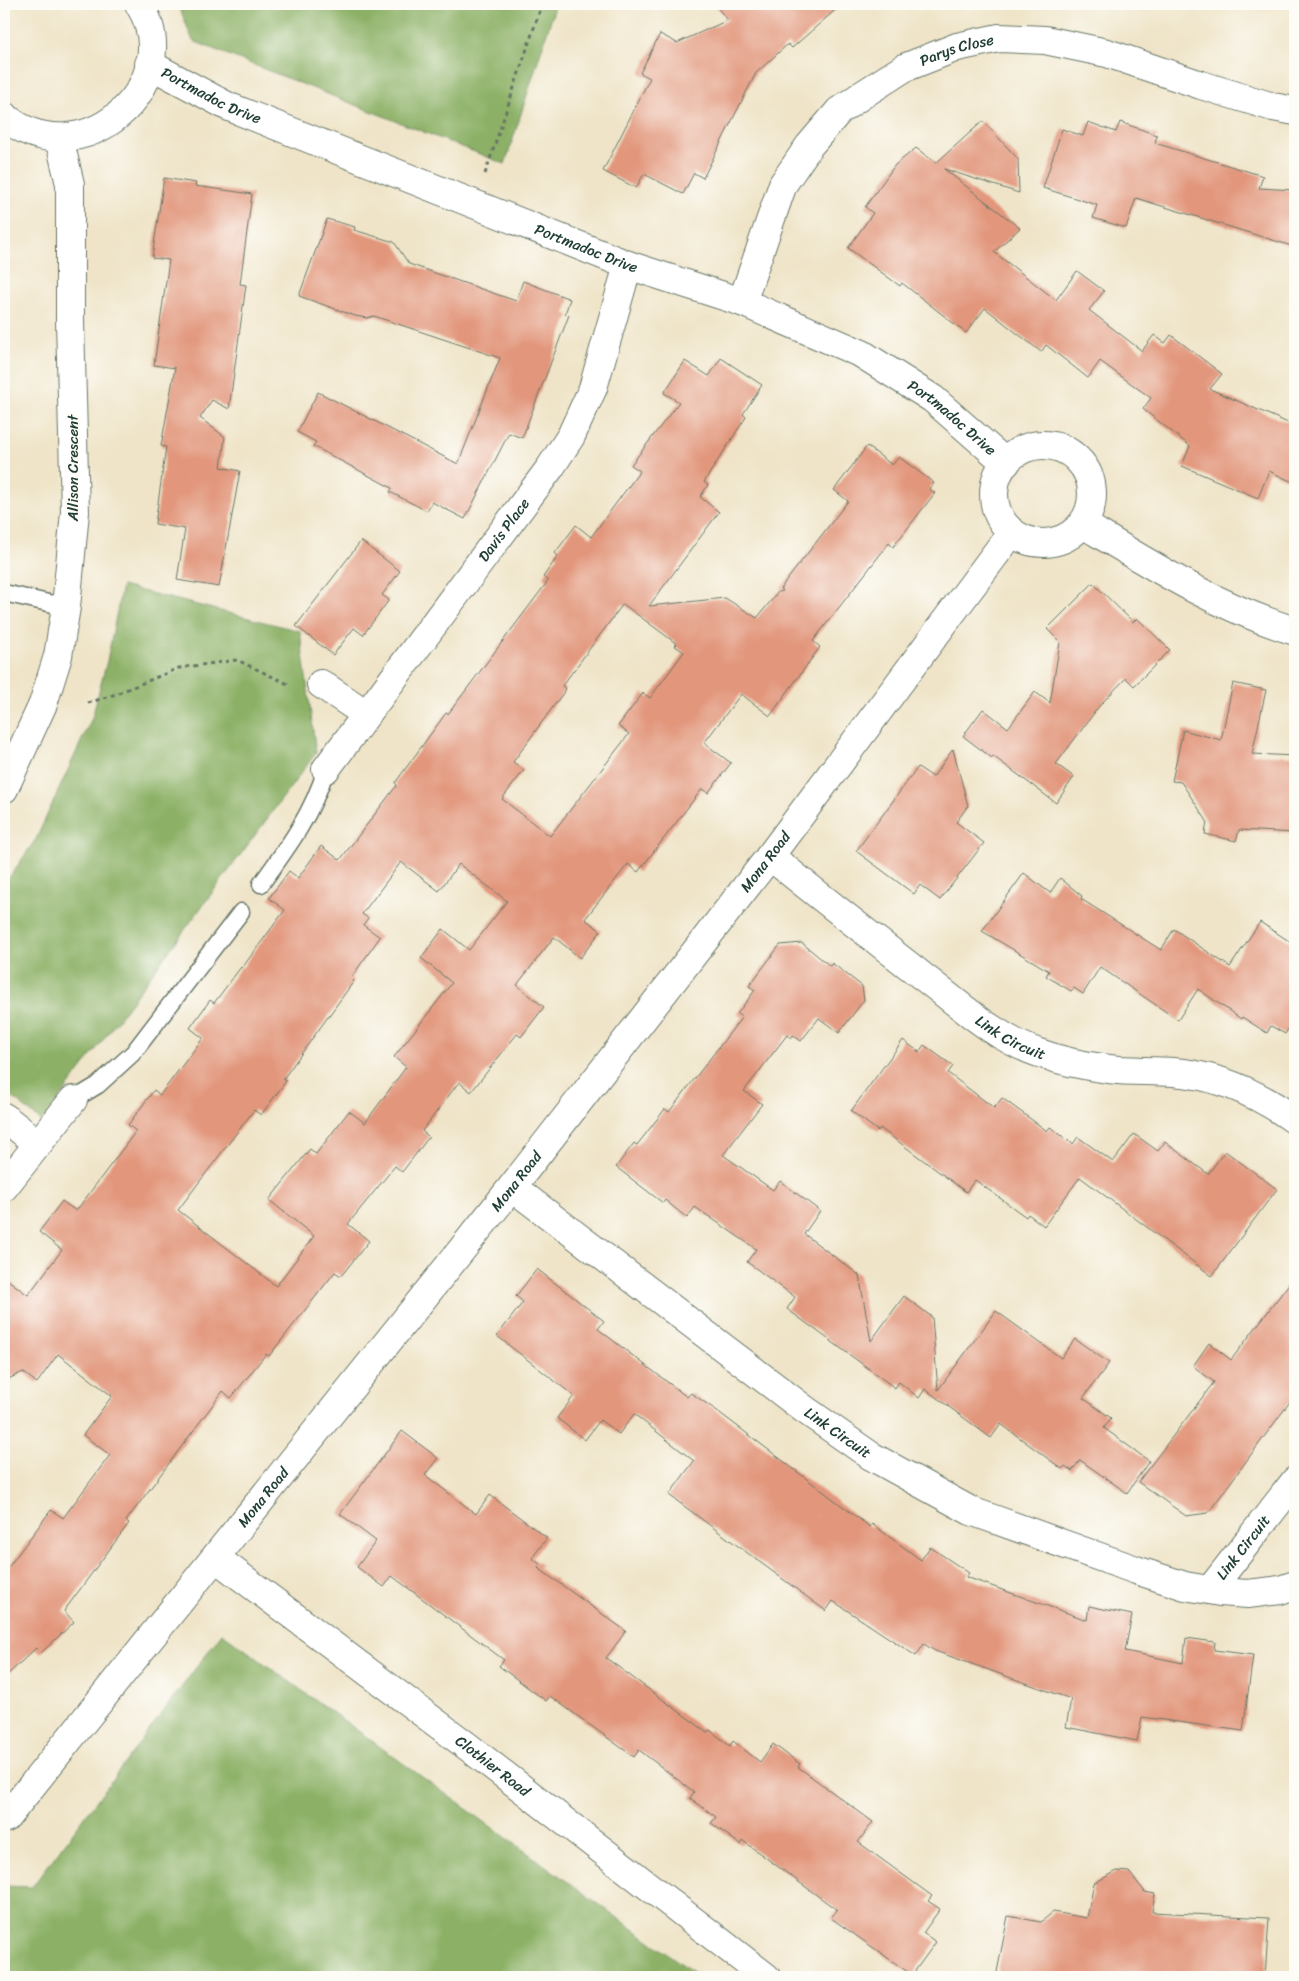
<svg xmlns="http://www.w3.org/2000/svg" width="1299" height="1981" font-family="Sriracha,sans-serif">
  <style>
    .built { fill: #f7d0cd }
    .forest { fill: #8cb166; stroke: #56774d }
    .building { fill: #e2977d; fill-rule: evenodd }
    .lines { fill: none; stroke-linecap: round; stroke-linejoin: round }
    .lane-casing { stroke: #687768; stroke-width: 19 }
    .street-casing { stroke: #687768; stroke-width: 30 }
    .secondary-casing { stroke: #687768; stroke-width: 30 }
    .path { stroke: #687768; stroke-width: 3; stroke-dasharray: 4 4; stroke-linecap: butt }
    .lane { stroke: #fff; stroke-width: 16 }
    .street { stroke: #fff; stroke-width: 28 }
    .secondary { stroke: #fff; stroke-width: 28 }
    .labels { text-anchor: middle; stroke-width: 4; stroke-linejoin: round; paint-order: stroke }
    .street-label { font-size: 15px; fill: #1f3d34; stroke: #fdfcf7 }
  </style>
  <rect width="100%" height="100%" fill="#fdfcf7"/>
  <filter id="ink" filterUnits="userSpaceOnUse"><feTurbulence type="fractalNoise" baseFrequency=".02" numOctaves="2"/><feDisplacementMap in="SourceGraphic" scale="10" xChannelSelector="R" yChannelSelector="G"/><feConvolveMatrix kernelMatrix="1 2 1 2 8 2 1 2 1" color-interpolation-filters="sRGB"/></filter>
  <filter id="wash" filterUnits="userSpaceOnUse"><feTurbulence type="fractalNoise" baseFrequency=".0096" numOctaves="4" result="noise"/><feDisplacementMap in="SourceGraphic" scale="20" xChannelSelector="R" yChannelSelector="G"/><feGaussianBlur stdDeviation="1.12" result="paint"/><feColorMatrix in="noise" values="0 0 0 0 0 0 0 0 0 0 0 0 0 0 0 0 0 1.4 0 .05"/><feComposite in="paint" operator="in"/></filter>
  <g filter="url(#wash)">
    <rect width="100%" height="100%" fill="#efe4c8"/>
    <path class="built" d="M4,227L6,235L4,602Z"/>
    <path class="forest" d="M178,4H556L505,164L193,41Z
      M122,586L300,631L316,753L42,1122L4,1090V885L36,839L92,718L107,661Z
      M222,1633L700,1977H4V1886L32,1887Z"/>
    <g id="blocks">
      <path class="building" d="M714,4H842L792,48L788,44L756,73L703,178L694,173L683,194L644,174L636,188L603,171L650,78L640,73L660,34L677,43L728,20Z
        M983,121L1018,159L1019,193L944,169L1020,228L994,252L1056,300L1077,271L1104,291L1089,310L1142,351L1154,335L1165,343L1171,335L1222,374L1210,389L1295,426V483L1269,471L1258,498L1182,466L1190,446L1143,409L1151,398L1100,361L1088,378L1046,345L1041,352L985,308L966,333L902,283L900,286L848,248L873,213L865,207L895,165L916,148L936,163Z
        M1088,122L1116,132L1120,122L1157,135L1155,143L1263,176L1259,188L1295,190V247L1136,198L1126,228L1093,218L1097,205L1043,188L1062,129L1083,136Z
        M164,178L196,183L195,186L252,194L240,284L246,285L229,409L212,400L200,418L225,437L221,467L240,471L219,587L177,580L185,529L155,524L166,447L161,446L175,368L154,365L169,260L152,258Z
        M327,219L355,227L354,230L394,242L409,264L516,301L523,281L570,299L565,314L569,315L522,438L509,433L465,519L432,502L427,511L390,492L392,488L313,446L316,442L297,432L318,392L458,464L500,358L374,316L367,318L355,316L299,296Z
        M721,358L762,385L743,414L746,417L704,482L708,485L700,497L719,512L649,606L725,598L757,618L778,592L783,591L780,589L848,501L834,490L867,446L892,465L899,457L934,483L929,489L935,493L893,547L889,543L813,641L820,647L770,716L741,694L704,743L731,763L708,793L702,789L638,872L628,864L585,919L601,931L580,958L554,937L517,985L544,1007L521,1037L517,1034L471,1092L459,1082L422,1131L429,1137L402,1172L395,1166L348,1224L369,1241L341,1276L335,1272L269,1356L266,1354L231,1398L223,1391L126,1521L129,1523L64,1611L74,1622L41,1653L36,1648L4,1678V1573L51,1510L63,1518L110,1455L83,1435L112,1396L58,1354L37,1383L23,1372L4,1381V1277L28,1295L62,1250L39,1232L62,1201L76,1211L136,1131L128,1125L154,1090L160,1095L203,1038L190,1028L210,1000L214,1003L241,967L242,968L285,910L269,898L289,871L298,878L321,846L340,860L397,785L395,783L446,713L448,714L548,581L543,577L558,556L555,553L576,525L591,537L640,471L631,465L679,402L664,393L685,361L709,376ZM623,604L677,644L675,646L684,652L650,698L643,693L618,726L629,734L550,836L502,799L524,770L513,762L566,689L562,686ZM401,862L439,891L459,864L507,901L469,950L443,929L421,958L452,983L394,1057L406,1067L365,1123L349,1111L316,1154L310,1149L269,1200L314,1236L276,1286L178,1210L254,1110L261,1115L286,1081L283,1079L354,981L351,978L380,937L363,925L368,918L362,914Z
        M361,541L400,571L382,595L389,600L363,635L354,628L333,655L296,626Z
        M1093,583L1133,622L1137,618L1170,650L1134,686L1126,678L1100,705L1056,764L1074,777L1056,803L993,756L992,758L963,736L983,709L1008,728L1035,692L1050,703L1060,642L1047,629Z
        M1233,683L1266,690L1252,754L1295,756V833L1239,830L1236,841L1205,834L1207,821L1181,782L1172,781L1183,730L1221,740Z
        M953,749L968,806L956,822L984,843L940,900L920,885L914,894L856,851L918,767L933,777Z
        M1024,873L1050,893L1060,878L1082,896L1081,899L1161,950L1174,929L1230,967L1260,922L1295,945V1018L1285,1034L1271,1026L1267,1033L1242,1017L1241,1019L1198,989L1178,1020L1100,967L1083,994L1074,988L1071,991L1046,976L1049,971L982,931Z
        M802,943L830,966L832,963L862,986L864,1000L839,1033L819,1018L801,1041L793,1035L791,1038L787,1035L744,1091L762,1104L723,1155L773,1190L780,1181L820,1211L804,1234L859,1275L871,1341L904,1296L932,1317L938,1390L996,1311L1061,1358L1075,1339L1109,1363L1083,1398L1111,1418L1104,1428L1149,1461L1127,1493L1080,1460L1072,1471L1065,1466L1062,1469L1001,1424L991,1438L925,1389L919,1398L899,1382L895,1388L787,1309L795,1297L747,1262L756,1249L695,1207L687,1218L665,1200L663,1203L616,1167L634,1143L637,1145L665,1109L669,1112L742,1017L737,1014L755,990L749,986L780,945Z
        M903,1040L919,1052L924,1045L953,1066L948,1073L994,1108L1002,1098L1047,1131L1050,1127L1073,1144L1078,1137L1113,1162L1134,1134L1158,1151L1165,1142L1208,1174L1225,1151L1277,1189L1212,1276L1080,1177L1044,1226L1028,1214L1026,1217L975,1180L966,1192L880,1128L878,1131L851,1111Z
        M537,1269L604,1321L598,1329L687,1397L691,1393L716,1410L870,1527L872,1524L921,1560L930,1547L969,1573L966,1577L1087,1620L1089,1606L1132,1615L1125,1651L1183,1663L1186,1638L1215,1642L1214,1650L1253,1655L1243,1731L1142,1717L1137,1741L1066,1727L1071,1699L935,1651L924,1644L916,1656L833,1601L826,1611L669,1495L694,1461L634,1414L619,1434L600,1420L585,1440L557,1418L574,1396L497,1336L523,1302L516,1296Z
        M1295,1276V1395L1208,1513L1186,1516L1138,1482L1214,1382L1193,1366L1209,1343L1231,1360Z
        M402,1431L438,1458L425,1475L476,1514L490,1495L547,1538L532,1558L541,1565L538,1568L626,1631L606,1658L707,1732L710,1730L730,1746L733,1741L760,1762L773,1744L800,1764L798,1767L873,1822L858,1842L932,1896L928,1901L940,1909L923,1933L936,1942L912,1975L831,1918L837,1910L743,1841L741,1845L711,1823L716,1817L690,1798L694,1792L639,1750L634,1757L550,1696L546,1701L499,1666L504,1660L392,1576L384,1587L357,1567L376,1541L340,1514Z
        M1117,1871L1129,1872L1145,1892L1155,1894L1152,1912L1269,1918L1265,1977H996L1008,1916L1041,1922L1053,1912L1087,1918L1094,1883Z"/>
    </g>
  </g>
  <g filter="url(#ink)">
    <use href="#blocks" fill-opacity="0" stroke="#687768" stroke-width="1"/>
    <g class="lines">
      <g class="lane-casing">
        <path id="lane" d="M4,593L66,607
          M261,884C288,847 313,813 326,769
          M73,1100L98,1085L133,1053L241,912"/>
      </g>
      <g class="street-casing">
        <g id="street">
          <path id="s1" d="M149,64L227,106L628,265L742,302L862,354L933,399L1006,463"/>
          <path id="s2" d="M742,302L783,184L809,146L839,111L862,95L904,68L957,47L999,38L1045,40L1107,53L1201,85L1273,107L1295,111"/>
          <circle cx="1043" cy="494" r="49"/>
          <path d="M1083,524C1154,567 1215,606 1295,631"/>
          <path d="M321,684L366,714"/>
          <path id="s3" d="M326,769L550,468L571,436L593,388L628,265"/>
          <path id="s4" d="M770,856C820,897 871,936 922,976C958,1003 995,1038 1039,1053C1061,1061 1085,1066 1109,1069C1130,1072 1152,1070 1173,1072C1217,1075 1260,1095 1295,1120"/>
          <path d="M4,1117L38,1144"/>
          <path d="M4,1187L73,1100"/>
          <path id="s5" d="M512,1187L804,1409L871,1456L971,1511L1136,1570L1185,1586L1220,1592L1248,1594L1280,1590L1295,1585"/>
          <path id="s6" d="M216,1558L467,1746L766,1977"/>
          <path id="s7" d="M1210,1590L1295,1481"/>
          <path id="s8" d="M6,1818L512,1187L770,856L1012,532"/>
        </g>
      </g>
      <g class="secondary-casing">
        <path id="secondary" d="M4,116C80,181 190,84 139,4
          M4,789L43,704L58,656L66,607L75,512L70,321V184L59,138"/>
      </g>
      <path class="path" d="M485,174L542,4
        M88,703L116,694L179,668L237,660L290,685
        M700,1977L704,1971"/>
      <use href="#lane" class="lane"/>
      <use href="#street" class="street"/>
      <use href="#secondary" class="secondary"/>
    </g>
  </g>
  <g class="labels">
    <g class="street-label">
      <text dy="5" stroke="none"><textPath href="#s2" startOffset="351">Parys Close</textPath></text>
      <text dy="5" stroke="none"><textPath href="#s1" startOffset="70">Portmadoc Drive</textPath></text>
      <text dy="5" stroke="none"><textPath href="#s1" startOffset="475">Portmadoc Drive</textPath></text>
      <text dy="5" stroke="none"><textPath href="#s1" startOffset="881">Portmadoc Drive</textPath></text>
      <text transform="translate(73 468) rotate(-90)" y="5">Allison Crescent</text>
      <text dy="5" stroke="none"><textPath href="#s3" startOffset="298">Davis Place</textPath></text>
      <text dy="5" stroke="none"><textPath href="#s8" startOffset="1221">Mona Road</textPath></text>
      <text dy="5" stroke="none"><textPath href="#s4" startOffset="302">Link Circuit</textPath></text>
      <text dy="5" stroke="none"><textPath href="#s8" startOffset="816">Mona Road</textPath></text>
      <text dy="5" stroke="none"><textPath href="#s5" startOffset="408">Link Circuit</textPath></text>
      <text dy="5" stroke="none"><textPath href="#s8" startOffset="411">Mona Road</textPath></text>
      <text dy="5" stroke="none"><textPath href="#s7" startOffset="54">Link Circuit</textPath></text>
      <text dy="5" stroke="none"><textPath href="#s6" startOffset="346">Clothier Road</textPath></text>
    </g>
  </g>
  <rect width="1299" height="1981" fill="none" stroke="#fdfcf7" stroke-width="20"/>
</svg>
